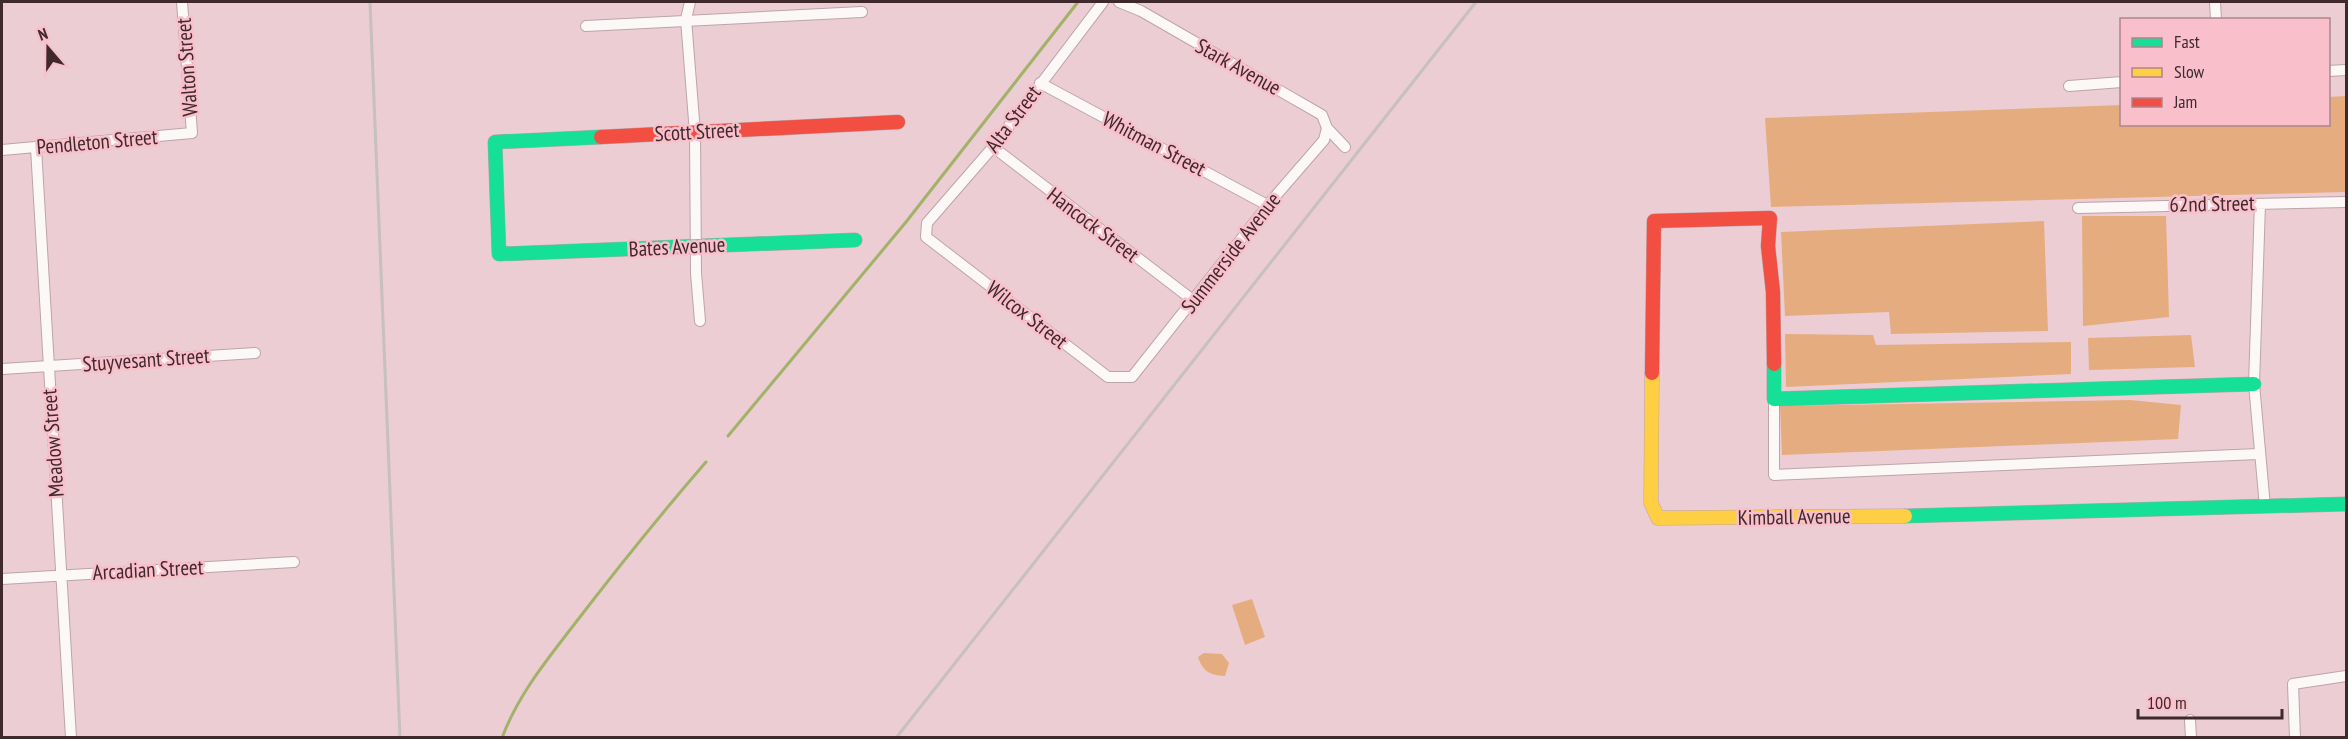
<svg xmlns="http://www.w3.org/2000/svg" width="2348" height="739" font-family="'PT Sans Narrow',sans-serif">
  <style>
    .green { fill: #e5ad7f }
    .lines { fill: none; stroke-linecap: round; stroke-linejoin: round }
    .stream { stroke: #a2b268; stroke-width: 3 }
    .street-casing { stroke: #bca4a9; stroke-width: 12 }
    .fast-casing { stroke: #bca4a9; stroke-width: 15 }
    .slow-casing { stroke: #bca4a9; stroke-width: 15 }
    .jam-casing { stroke: #bca4a9; stroke-width: 15 }
    .street { stroke: #fcf8f8; stroke-width: 10 }
    .fast { stroke: #16e098; stroke-width: 14 }
    .slow { stroke: #ffcf43; stroke-width: 14 }
    .jam { stroke: #f24e42; stroke-width: 14 }
    .rail { stroke: #c7bfc0; stroke-width: 3 }
    .labels { text-anchor: middle; stroke-width: 5; stroke-linejoin: round; paint-order: stroke }
    .street-label { font-size: 21px; fill: #3f292d; stroke: #f9c0cb }
  </style>
  <rect width="100%" height="100%" fill="#eccdd3"/>
  <path class="green" d="M2346,96V192L1771,207L1765,118L2121,105L2122,124H2328L2329,97Z
    M2082,216H2166L2169,317L2083,326Z
    M2044,221L2048,331L1891,334L1889,312L1785,316L1781,232Z
    M1785,334L1873,335L1876,345L2071,342V374L1786,387Z
    M2191,335L2195,367L2089,370L2088,338Z
    M2130,400L2181,405L2178,439L1782,455L1780,406Z
    M1252,599L1265,637L1245,645L1232,605Z
    M1204,653L1222,654L1229,663L1225,676C1210,675 1203,672 1198,657Z"/>
  <g class="lines">
    <path class="stream" d="M728,436L906,222L1078,2
      M502,738C518,695 546,661 573,626C616,570 660,515 706,462"/>
    <g class="street-casing">
      <path id="street" d="M690,2L686,19L695,133L696,273L700,321
        M1103,2L993,147L927,223L926,237L1108,377H1132L1272,200L1324,140L1327,128
        M1119,2L1141,11L1322,115L1327,128L1345,147
        M2215,2L2216,20
        M586,26L862,12
        M2328,71L2346,70
        M1040,83L1269,206
        M2069,86L2122,82
        M993,147L1194,301
        M36,148L71,738
        M2,150L192,133L182,2
        M2260,204L2254,384L2265,507
        M2078,208L2346,202
        M2,369L255,353
        M1774,399V475L2258,454
        M2,579L294,562
        M2190,720L2191,738
        M2295,738L2293,684L2346,676"/>
    </g>
    <g class="fast-casing">
      <path id="fast" d="M601,137L495,142L499,254L855,240
        M1774,364V399L2254,384
        M1905,516L2346,504"/>
    </g>
    <g class="slow-casing">
      <path id="slow" d="M1652,373L1651,503L1658,518L1905,516"/>
    </g>
    <g class="jam-casing">
      <path id="jam" d="M601,137L898,122
        M1652,373L1654,221L1770,218L1768,246L1773,292L1774,364"/>
    </g>
    <use href="#street" class="street"/>
    <use href="#fast" class="fast"/>
    <use href="#slow" class="slow"/>
    <use href="#jam" class="jam"/>
    <path class="rail" d="M370,2L400,738
      M896,738L1476,2"/>
  </g>
  <g class="labels">
    <g class="street-label">
      <text transform="translate(187 67) rotate(-94)" y="7">Walton Street</text>
      <text transform="translate(1238 67) rotate(29)" y="7">Stark Avenue</text>
      <text transform="translate(1013 119) rotate(-53)" y="7">Alta Street</text>
      <text transform="translate(697 132) rotate(-3)" y="7">Scott Street</text>
      <text transform="translate(97 142) rotate(-5)" y="7">Pendleton Street</text>
      <text transform="translate(1154 144) rotate(28)" y="7">Whitman Street</text>
      <text transform="translate(2212 204) rotate(-1)" y="7">62nd Street</text>
      <text transform="translate(1093 225) rotate(37)" y="7">Hancock Street</text>
      <text transform="translate(677 247) rotate(-3)" y="7">Bates Avenue</text>
      <text transform="translate(1231 253) rotate(-52)" y="7">Summerside Avenue</text>
      <text transform="translate(1027 315) rotate(38)" y="7">Wilcox Street</text>
      <text transform="translate(146 360) rotate(-4)" y="7">Stuyvesant Street</text>
      <text transform="translate(53 443) rotate(-94)" y="7">Meadow Street</text>
      <text transform="translate(1794 517) rotate(-1)" y="7">Kimball Avenue</text>
      <text transform="translate(148 570) rotate(-3)" y="7">Arcadian Street</text>
    </g>
  </g>
  <rect width="2348" height="739" fill="none" stroke="#3f292d" stroke-width="6"/>
  <rect x="2120" y="18" width="210" height="108" fill="#f9c0cb" stroke="#af848c" stroke-width="1.5"/>
  <rect x="2132" y="38" width="30" height="9" fill="#16e098" stroke="#af848c" stroke-width="1.5"/>
  <text x="2174" y="48" font-size="18" fill="#3f292d">Fast</text>
  <rect x="2132" y="68" width="30" height="9" fill="#ffcf43" stroke="#af848c" stroke-width="1.5"/>
  <text x="2174" y="78" font-size="18" fill="#3f292d">Slow</text>
  <rect x="2132" y="98" width="30" height="9" fill="#f24e42" stroke="#af848c" stroke-width="1.5"/>
  <text x="2174" y="108" font-size="18" fill="#3f292d">Jam</text>
  <g transform="translate(48 48) rotate(340)" stroke="#f9c0cb" stroke-width="4.5" paint-order="stroke">
  <path d="M0-4.5L10 22L0 15L-10 22Z" fill="#3f292d"/>
  <text y="-9" font-size="16" font-weight="bold" text-anchor="middle" fill="#3f292d">N</text>
  </g>
  <path d="M2138 709v9h144v-9" fill="none" stroke="#3f292d" stroke-width="3"/>
  <text x="2147" y="709" font-size="18" fill="#3f292d" stroke="#f9c0cb" stroke-width="4.5" paint-order="stroke">100 m</text>
</svg>
